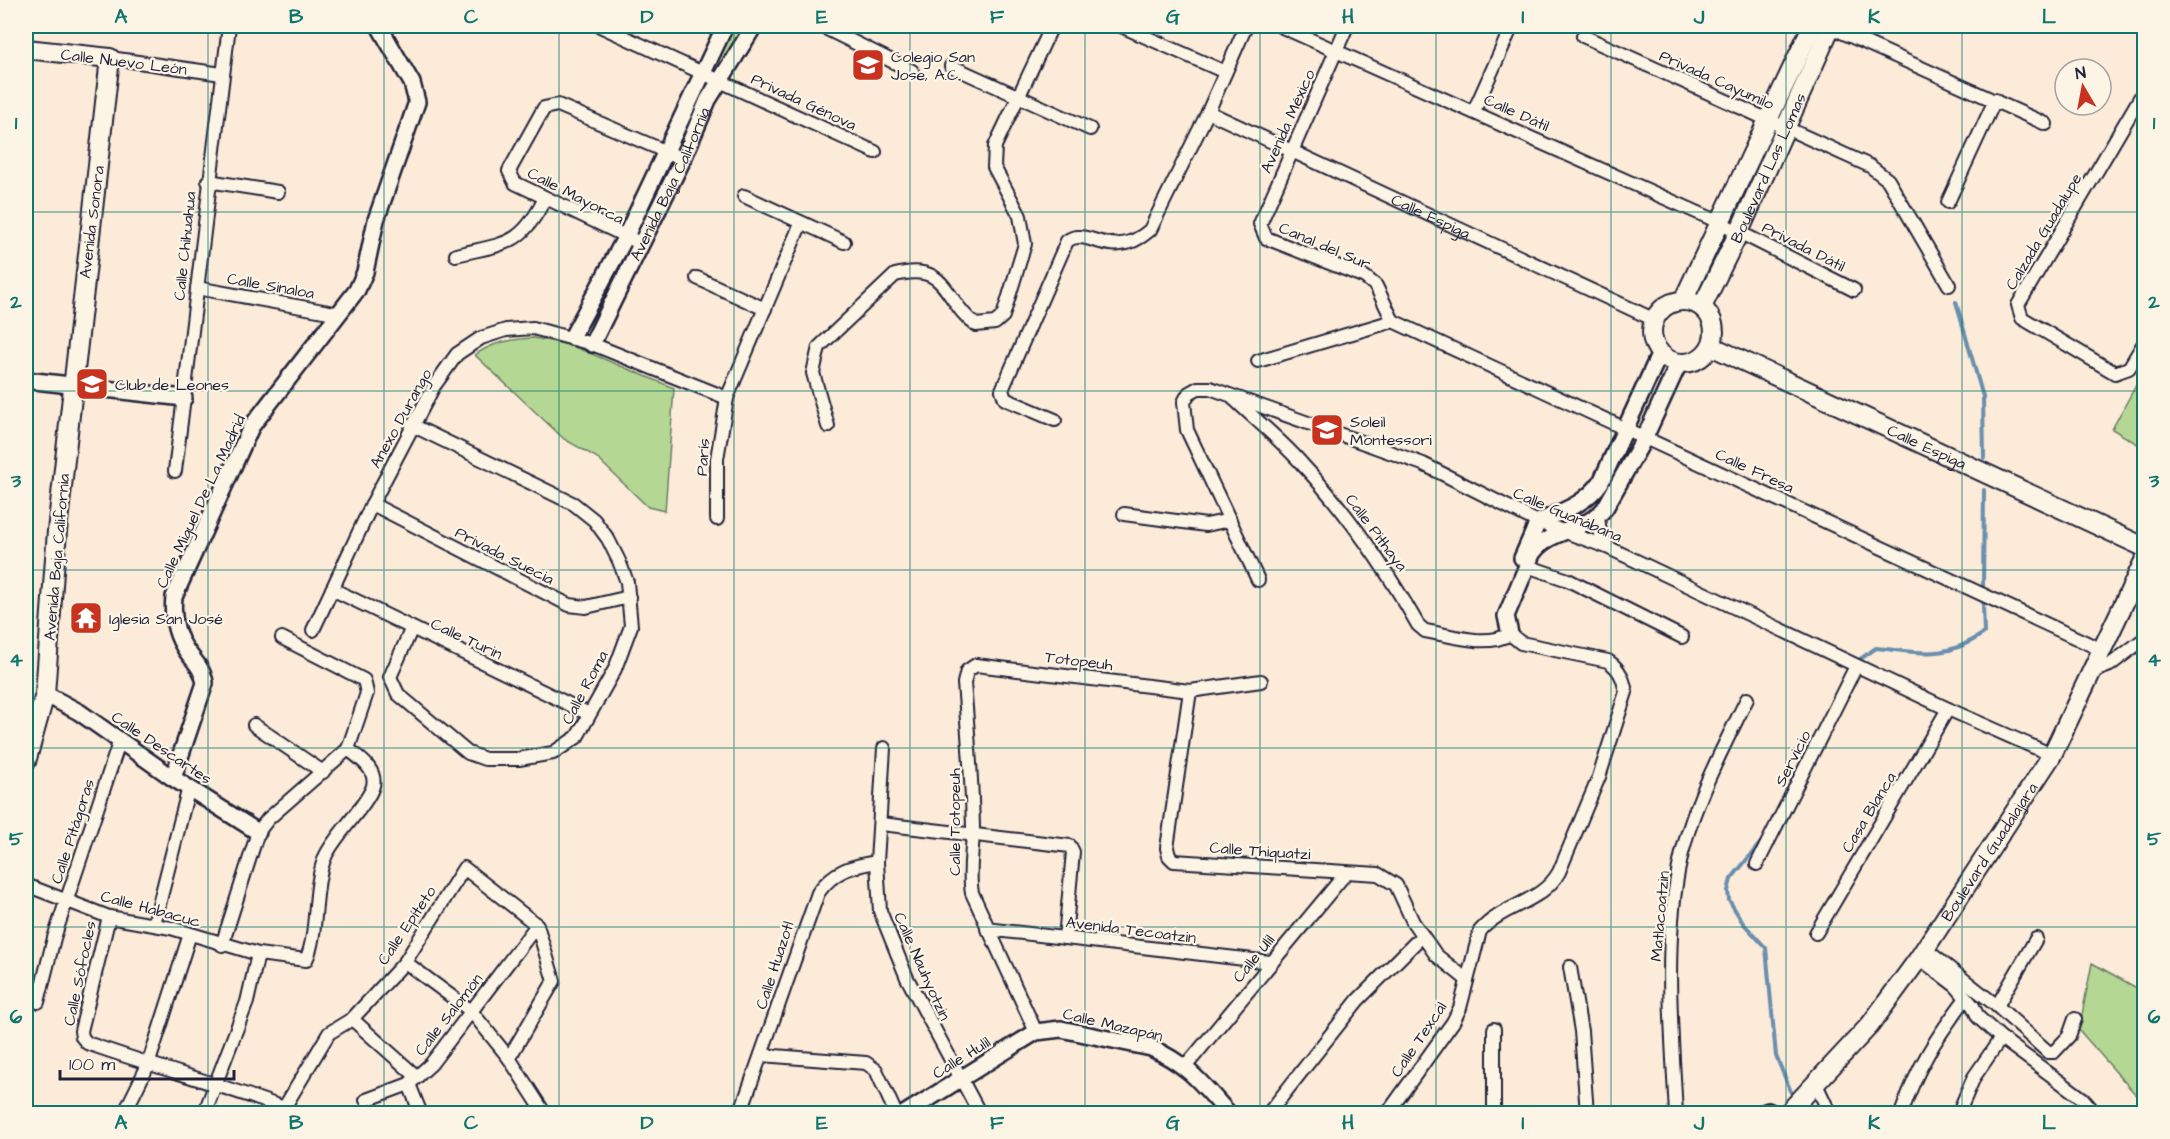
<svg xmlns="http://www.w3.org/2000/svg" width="2170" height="1139" font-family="'Architects Daughter',sans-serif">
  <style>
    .green { fill: #b4d893; stroke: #6b7d67; stroke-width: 1.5 }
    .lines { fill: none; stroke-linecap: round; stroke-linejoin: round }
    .stream { stroke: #698eae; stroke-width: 4 }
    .minor-casing { stroke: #22223b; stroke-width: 16 }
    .tertiary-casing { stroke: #22223b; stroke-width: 20 }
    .secondary-casing { stroke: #22223b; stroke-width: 22 }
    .minor { stroke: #fcf5e5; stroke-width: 12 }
    .tertiary { stroke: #fcf5e5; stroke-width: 15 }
    .secondary { stroke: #fcf5e5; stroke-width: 18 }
    .grid { fill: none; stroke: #0f766e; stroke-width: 1.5; stroke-opacity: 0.55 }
    .labels { text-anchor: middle; stroke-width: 4.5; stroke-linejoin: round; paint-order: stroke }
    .poi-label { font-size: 16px; fill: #22223b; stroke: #fcf5e5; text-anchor: start }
    .street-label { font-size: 16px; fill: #22223b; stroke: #fcf5e5 }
    .neatline { fill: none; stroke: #0f766e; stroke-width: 2 }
    .grid-label { font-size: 20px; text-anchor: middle; font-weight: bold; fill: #0f766e }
  </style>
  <rect width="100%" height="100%" fill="#fbebd8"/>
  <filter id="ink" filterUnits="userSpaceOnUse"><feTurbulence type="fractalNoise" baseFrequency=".0167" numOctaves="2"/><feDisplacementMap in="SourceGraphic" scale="12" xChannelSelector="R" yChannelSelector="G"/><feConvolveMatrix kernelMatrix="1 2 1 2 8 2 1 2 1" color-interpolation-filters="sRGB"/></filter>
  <g filter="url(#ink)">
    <path class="green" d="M733,26H750L718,73L710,69Z
      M668,158L675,162L641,232L636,230Z
      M629,247L633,249L597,321L591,325L608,282Z
      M534,338L570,345L674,388L665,511L648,507L596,457L564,439L475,355C493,342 512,339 534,338Z
      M2140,378L2144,381V448L2112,429Z
      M2092,963L2144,992V1104L2079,1030Z"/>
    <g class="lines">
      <path class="stream" d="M1956,302L1983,397L1984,458
        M1983,587L1984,490
        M1859,660L1876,648C1921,652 1944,661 1984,633L1983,604
        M1762,841L1731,879L1728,891L1729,900L1743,923L1766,948L1776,1056L1794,1099"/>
      <g class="minor-casing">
        <g id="minor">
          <path d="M600,26L875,152"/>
          <path d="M821,26L912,71"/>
          <path d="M1121,26L1225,72"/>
          <path d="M1280,26L1721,223L1854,290"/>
          <path d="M1347,26L1260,224L1266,238L1365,277L1376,286L1393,321"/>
          <path d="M1828,26L2046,124"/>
          <path d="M1583,36L1870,166L1888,180L1949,285"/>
          <path d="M110,58L222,74"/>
          <path d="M951,66L1090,129"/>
          <path d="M2144,91L2018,305L2022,318L2115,373L2129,368L2144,343"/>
          <path d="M1474,111L1512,26"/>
          <path id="s1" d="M1208,112L1655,320"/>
          <path d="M208,181L278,192"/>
          <path d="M744,196L844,242"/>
          <path d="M1948,202L1995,100"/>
          <path d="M642,244L515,183L509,171L544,108L558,105L683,159"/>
          <path d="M456,255C505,243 521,247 545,198"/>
          <path d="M697,278L765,309"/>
          <path d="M197,288L340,314"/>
          <path d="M1393,321L2102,650"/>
          <path d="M1258,361L1393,321"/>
          <path d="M1235,400C1257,421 1282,441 1302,464C1348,513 1385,567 1418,625L1425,631C1450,635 1486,648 1510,634L1521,643L1608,661C1620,669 1623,678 1626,692L1599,777L1559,872C1542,903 1502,905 1480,931L1460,1008L1453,1022L1387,1114"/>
          <path d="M1055,420L1005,399L1002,390L1067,241C1087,225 1111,264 1150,230L1208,112L1246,26"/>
          <path d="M828,426L813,373L819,347L895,275C949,261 943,301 976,325L995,323L1003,316L1025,244L1020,216L994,167L995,146L1052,26"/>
          <path d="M175,471L229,26"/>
          <path d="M372,504L569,605L586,607L629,597"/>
          <path d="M1124,514L1206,525L1230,520"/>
          <path d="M1598,517L1600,532L1607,547"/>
          <path d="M717,519V459L727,398L801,223"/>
          <path d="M1527,566L1568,580L1682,637"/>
          <path d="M1258,580L1187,430L1184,402L1189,393L1198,388H1210L1423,464L1538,522L1607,547L1948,709L2052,755"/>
          <path d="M332,589L589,714"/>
          <path d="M313,630L372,504L434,386L457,354L481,338L506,330L533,328L592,344L727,398"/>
          <path d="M411,630L390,677L398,694L468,753L485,759H519L553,753L577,737L615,669L631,626L627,582L619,561L608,539L594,520L574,504L412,425"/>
          <path d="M2092,672L2110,665L2144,639"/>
          <path d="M1190,691L1167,848L1169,856L1174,861L1378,874L1396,885L1413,922L1436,955L1466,979"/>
          <path d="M254,725L323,772"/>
          <path d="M884,748L877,862L880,911L907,978L980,1114"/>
          <path d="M881,824L1070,846L1073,852L1065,938"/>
          <path d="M1757,864L1856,666"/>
          <path d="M26,885L109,917L171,928L258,954L306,960C319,933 312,886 326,855C336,834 368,804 373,786C377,769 359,758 348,749"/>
          <path d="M109,917L81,1031L82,1037L87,1043C152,1066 219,1084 284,1108L329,1033L352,1019L405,962L464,868L537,925L554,981L509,1058"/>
          <path d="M154,924L189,787"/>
          <path d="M987,929L1270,962"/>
          <path d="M1816,933L1948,709"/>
          <path d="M222,945L258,832L268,819L348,749L367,693L364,680L282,638"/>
          <path d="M1925,949L1997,1006L2048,1052H2054L2069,1036L2075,1019"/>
          <path d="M1919,958L1956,986L1973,1006L1978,1017L2001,1038L2082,1098L2096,1114"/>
          <path d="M405,962L471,1011L509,1058L545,1114"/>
          <path d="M1570,967L1581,1031L1587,1114"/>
          <path d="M38,1002L54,938L120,740"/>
          <path d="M1997,1006L2036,939"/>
          <path d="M352,1019L417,1077"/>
          <path d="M1494,1029V1114"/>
          <path d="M1036,1032L972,893C968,871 973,849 973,828C972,779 968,731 964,683L967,671L976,665L1190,691L1261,681"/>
          <path d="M761,1055L866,1063L876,1070L896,1114"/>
          <path d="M1186,1066L1346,873"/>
          <path d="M1815,1082L1830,1114"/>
          <path d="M409,1084L421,1114"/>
          <path d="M366,1100L409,1084L431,1064L537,925"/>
          <path d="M124,1114L148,1065L190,934"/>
          <path d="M204,1114L247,1002L258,954"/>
          <path d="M740,1114L818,893C833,871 851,866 877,862"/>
          <path d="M1268,1114L1358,1000L1422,936"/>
          <path d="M1676,1114C1672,1035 1664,950 1678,872C1689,811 1720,754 1747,699"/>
          <path d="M1901,1114C1918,1065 1936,1038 1966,998"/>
          <path d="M1958,1114L1974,1077L2001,1038"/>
        </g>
      </g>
      <g class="tertiary-casing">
        <g id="tertiary">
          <path d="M572,337L625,238L725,26"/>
          <path id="s2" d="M592,344L683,159L708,100L754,26"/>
          <path d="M26,380L184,398"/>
          <path d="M1522,558L1538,522C1563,511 1586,504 1601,482L1660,353"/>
          <path d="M1510,634L1506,616L1532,554C1549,528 1586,532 1605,508L1645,437L1679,363"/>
          <path d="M45,694L79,712L173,778L258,832"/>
          <path d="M173,778L205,683C203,669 194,661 186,650C175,634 172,616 174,597L251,427L357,290L365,272L376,220L417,102L412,83L379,26"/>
          <path d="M904,1114L1036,1032L1061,1029L1151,1048C1189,1065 1202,1084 1229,1114"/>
          <path d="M1760,1114L1768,1111L1774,1114"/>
        </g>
      </g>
      <g class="secondary-casing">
        <g id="secondary">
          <path d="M26,49L110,58L57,531L45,694L26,762"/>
          <path d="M1683,301L1812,26"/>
          <circle cx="1683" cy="332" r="31"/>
          <path id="s3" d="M1702,307L1739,232L1831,26"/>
          <path id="s4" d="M1711,346L2144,547"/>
          <path id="s5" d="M1787,1114L1870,1025L1919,958L2052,755L2144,561"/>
        </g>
      </g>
      <use href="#minor" class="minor"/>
      <use href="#tertiary" class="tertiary"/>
      <use href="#secondary" class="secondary"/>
    </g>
  </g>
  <path class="grid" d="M208,26V1114M384,26V1114M559,26V1114M734,26V1114M910,26V1114M1085,26V1114M1260,26V1114M1436,26V1114M1611,26V1114M1786,26V1114M1962,26V1114M26,212H2144M26,391H2144M26,570H2144M26,748H2144M26,927H2144"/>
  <defs>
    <g id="school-square" transform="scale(1.725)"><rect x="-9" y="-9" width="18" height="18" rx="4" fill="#c8321e" stroke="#fcf5e5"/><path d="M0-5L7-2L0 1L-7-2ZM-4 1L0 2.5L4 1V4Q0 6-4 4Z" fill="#fff"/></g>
    <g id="temple-square" transform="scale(1.725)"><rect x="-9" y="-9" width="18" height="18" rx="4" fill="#c8321e" stroke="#fcf5e5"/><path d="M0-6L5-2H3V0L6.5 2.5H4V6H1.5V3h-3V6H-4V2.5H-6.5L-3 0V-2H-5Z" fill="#fff"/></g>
  </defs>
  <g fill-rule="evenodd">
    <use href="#school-square" x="868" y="65"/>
    <use href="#school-square" x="92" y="384"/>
    <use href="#school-square" x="1327" y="430"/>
    <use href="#temple-square" x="86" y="618"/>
  </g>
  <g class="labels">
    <g class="poi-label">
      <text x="891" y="62">Colegio San<tspan x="891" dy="18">Jose, A.C.</tspan></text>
      <text x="115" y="390">Club de Leones</text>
      <text x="1350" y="427">Soleil<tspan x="1350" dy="18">Montessori</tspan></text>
      <text x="109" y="624">Iglesia San José</text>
    </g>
    <g class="street-label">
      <text transform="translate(124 61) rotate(7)" y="6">Calle Nuevo León</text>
      <text transform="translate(1717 79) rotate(24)" y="6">Privada Cayumilo</text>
      <text transform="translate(804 101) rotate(25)" y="6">Privada Génova</text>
      <text transform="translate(1517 112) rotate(24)" y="6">Calle Dátil</text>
      <text transform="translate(1287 121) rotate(-66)" y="6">Avenida México</text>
      <text dy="6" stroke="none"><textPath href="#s3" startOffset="154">Boulevard Las Lomas</textPath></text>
      <text dy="6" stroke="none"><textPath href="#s2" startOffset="178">Avenida Baja California</textPath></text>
      <text transform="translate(576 195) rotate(27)" y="6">Calle Mayorca</text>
      <text dy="6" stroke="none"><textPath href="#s1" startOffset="246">Calle Espiga</textPath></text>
      <text transform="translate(91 222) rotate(-83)" y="6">Avenida Sonora</text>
      <text transform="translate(2043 231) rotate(-59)" y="6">Calzada Guadalupe</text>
      <text transform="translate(1325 245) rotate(23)" y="6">Canal del Sur</text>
      <text transform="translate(184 246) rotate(-84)" y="6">Calle Chihuahua</text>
      <text transform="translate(1804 246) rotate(27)" y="6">Privada Dátil</text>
      <text transform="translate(271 285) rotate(10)" y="6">Calle Sinaloa</text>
      <text transform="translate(400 418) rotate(-61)" y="6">Anexo Durango</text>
      <text dy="6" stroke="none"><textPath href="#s4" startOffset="238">Calle Espiga</textPath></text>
      <text transform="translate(702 457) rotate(-86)" y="6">París</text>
      <text transform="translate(1755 470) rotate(25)" y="6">Calle Fresa</text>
      <text transform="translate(200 501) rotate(-65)" y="6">Calle Miguel De La Madrid</text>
      <text transform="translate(1568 514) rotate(23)" y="6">Calle Guanábana</text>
      <text transform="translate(1377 532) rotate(53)" y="6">Calle Pithaya</text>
      <text transform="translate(505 555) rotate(27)" y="6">Privada Suecia</text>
      <text transform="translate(56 557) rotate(-85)" y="6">Avenida Baja California</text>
      <text transform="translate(467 638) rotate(25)" y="6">Calle Turin</text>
      <text transform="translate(1079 660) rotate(7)" y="6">Totopeuh</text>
      <text transform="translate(584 687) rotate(-62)" y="6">Calle Roma</text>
      <text transform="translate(162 747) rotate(34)" y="6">Calle Descartes</text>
      <text transform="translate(1792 758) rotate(-63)" y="6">Servicio</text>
      <text transform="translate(1868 812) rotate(-59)" y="6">Casa Blanca</text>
      <text transform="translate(954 822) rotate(-90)" y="6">Calle Totopeuh</text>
      <text transform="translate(72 831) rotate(-72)" y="6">Calle Pitágoras</text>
      <text transform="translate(1260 850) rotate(4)" y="6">Calle Thiquatzi</text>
      <text dy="6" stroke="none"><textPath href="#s5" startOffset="332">Boulevard Guadalajara</textPath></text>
      <text transform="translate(151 908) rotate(15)" y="6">Calle Habacuc</text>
      <text transform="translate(1659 916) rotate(-85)" y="6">Matlacoatzin</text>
      <text transform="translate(406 925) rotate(-56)" y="6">Calle Epíteto</text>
      <text transform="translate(1131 929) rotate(7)" y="6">Avenida Tecoatzin</text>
      <text transform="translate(1253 958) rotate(-51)" y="6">Calle Ulil</text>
      <text transform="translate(774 965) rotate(-72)" y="6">Calle Huazotl</text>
      <text transform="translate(923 966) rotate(66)" y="6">Calle Nauhyotzin</text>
      <text transform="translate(79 973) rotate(-78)" y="6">Calle Sófocles</text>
      <text transform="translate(448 1014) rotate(-52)" y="6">Calle Salomón</text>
      <text transform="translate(1113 1024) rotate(13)" y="6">Calle Mazapán</text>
      <text transform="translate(1418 1039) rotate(-56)" y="6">Calle Texcal</text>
      <text transform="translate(961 1057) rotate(-32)" y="6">Calle Hulil</text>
    </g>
  </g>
  <rect width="2170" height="1139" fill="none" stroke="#fcf5e5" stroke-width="66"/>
  <g transform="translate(2083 87) rotate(350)"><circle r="28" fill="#fcf5e5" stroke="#a5a1a1" stroke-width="1.5"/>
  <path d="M0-4.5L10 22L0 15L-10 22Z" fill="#c8321e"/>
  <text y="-9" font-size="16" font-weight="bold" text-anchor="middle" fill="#22223b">N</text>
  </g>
  <path d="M60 1070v9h174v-9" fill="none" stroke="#22223b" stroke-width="3"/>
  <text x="69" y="1070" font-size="18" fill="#22223b" stroke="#fcf5e5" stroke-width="4.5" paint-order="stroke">100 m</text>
  <rect x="33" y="33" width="2104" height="1073" class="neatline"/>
  <g class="grid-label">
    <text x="121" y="23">A</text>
    <text x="296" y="23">B</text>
    <text x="471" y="23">C</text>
    <text x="647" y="23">D</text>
    <text x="822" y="23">E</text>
    <text x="997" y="23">F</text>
    <text x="1173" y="23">G</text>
    <text x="1348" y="23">H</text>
    <text x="1523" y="23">I</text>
    <text x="1699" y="23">J</text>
    <text x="1874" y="23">K</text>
    <text x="2049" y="23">L</text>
    <text x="16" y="129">1</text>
    <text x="2154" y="129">1</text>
    <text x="16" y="308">2</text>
    <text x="2154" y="308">2</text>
    <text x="16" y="487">3</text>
    <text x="2154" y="487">3</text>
    <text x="16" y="666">4</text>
    <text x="2154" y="666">4</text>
    <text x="16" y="845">5</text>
    <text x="2154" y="845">5</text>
    <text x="16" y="1023">6</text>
    <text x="2154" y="1023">6</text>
    <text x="121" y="1129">A</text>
    <text x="296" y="1129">B</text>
    <text x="471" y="1129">C</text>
    <text x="647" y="1129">D</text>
    <text x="822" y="1129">E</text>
    <text x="997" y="1129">F</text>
    <text x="1173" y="1129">G</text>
    <text x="1348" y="1129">H</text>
    <text x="1523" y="1129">I</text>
    <text x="1699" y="1129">J</text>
    <text x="1874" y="1129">K</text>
    <text x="2049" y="1129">L</text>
  </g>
</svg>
